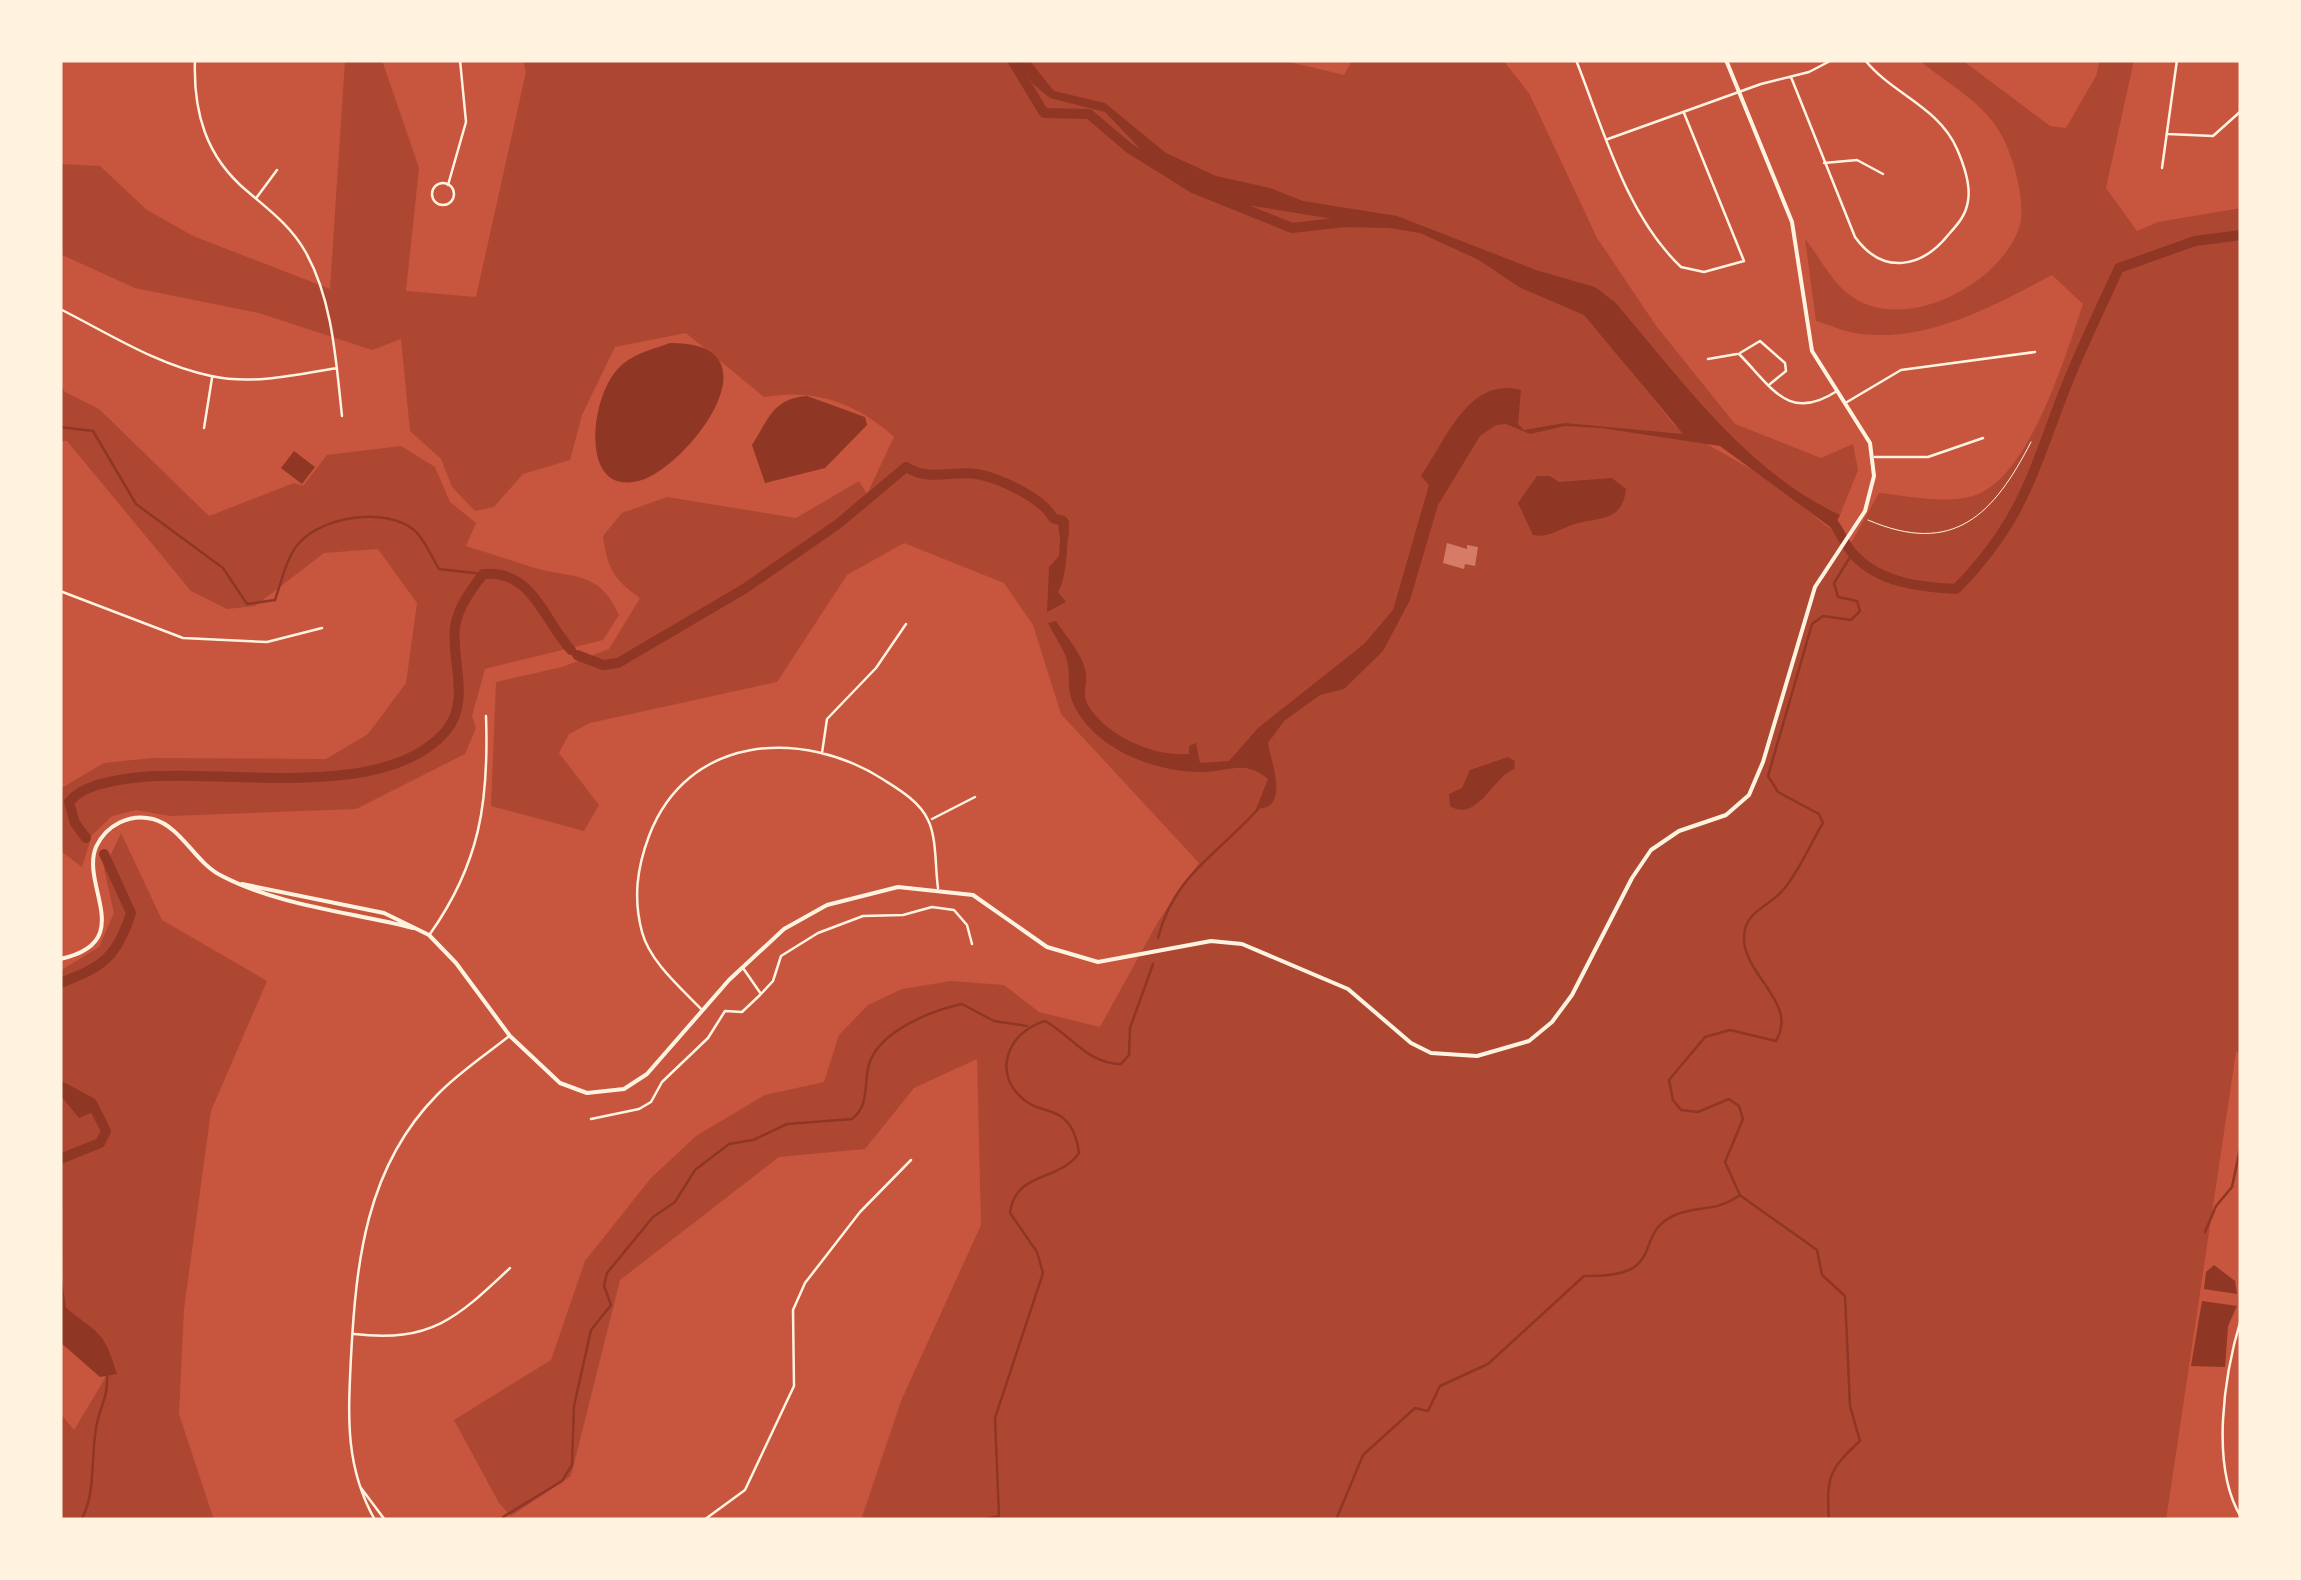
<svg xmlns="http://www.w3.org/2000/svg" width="2301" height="1580" font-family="Overpass,sans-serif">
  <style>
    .green { fill: #ae4732 }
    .water { fill: #8f3625 }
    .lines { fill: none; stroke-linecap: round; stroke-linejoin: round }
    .stream { stroke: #8f3625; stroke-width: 2.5 }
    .river { stroke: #8f3625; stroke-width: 10 }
    .building { fill: #d67c66 }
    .path { stroke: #fff3e0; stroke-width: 1 }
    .minor { stroke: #fff3e0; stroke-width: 2.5 }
    .tertiary { stroke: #fff3e0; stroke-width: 4 }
  </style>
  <rect width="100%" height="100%" fill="#c8553d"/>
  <path class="green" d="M345,60H382L419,168L406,291L476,297L526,72L523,60H1281L1344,75L1352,60H1503L1529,93L1597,238L1657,327L1735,424L1821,458L1853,444L1858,470L1840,515C1745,470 1682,380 1615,302L1630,370L1675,426L1770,480L1850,545L1879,493C1908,496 1944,504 1973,496C2029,480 2066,354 2083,304L2052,275C1994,305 1930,342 1861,334C1847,333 1830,325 1816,321L1805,239C1818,255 1831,280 1847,293C1900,337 1999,286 2019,228C2027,204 2014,160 2003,138C1985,102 1947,84 1919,60H1962L2050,126L2066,128L2096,76L2100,60H2134L2106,188L2137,231L2158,222L2241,208V1052H2236L2166,1520H861L901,1401L981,1225L977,1059L914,1088L865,1149L779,1157L620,1280L571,1476L511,1516L499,1503L454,1420L551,1360L585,1261L651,1178L696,1136L765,1095L824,1082L839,1035L868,1005L902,989L951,981L1004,985L1039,1012L1100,1027L1159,920L1199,863L1061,714L1033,625L1004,583L904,543L847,575L777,682L590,723L569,734L559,753L599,805L584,831L491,806L496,682L562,667L609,649L640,598C614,580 607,568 603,536L622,513L667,497L796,518L859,481L867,494L894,437C857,403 814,388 764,397L686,333L615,347L582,415L570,460L523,474L494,507L475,511L452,487L441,459L410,431L401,339L372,350L259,313L135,288L60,254V164L100,166L147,210L193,236L330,289Z
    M60,384L65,392L99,409L209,516L294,483L303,486L327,455L401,446L435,467L450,502L476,523L466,546C489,553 512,561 535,568C574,579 599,570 619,615L603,640L485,669L472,716L476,728L465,754L356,809L170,816L136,810L112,816L92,835L82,867L62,852L60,844V789L104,763L152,758L326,759L368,734L406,683L417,603L378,549L324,553L255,606L227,609L191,591L67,441H60Z
    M121,833L162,920L267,981L211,1111L184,1309L179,1414L214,1520H60V1413L74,1430L107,1375L116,1374L63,1309L60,971L99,947L114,913L104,869Z"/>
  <path class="water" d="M1017,60H1029L1054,91L1105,103L1166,153L1216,176L1270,188L1303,201L1397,216L1536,270L1595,287L1615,302C1682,380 1745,470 1840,515L1833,529L1720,446L1601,428L1565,426L1530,434L1506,424L1496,425L1480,436L1438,505L1410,600L1383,651L1344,689L1320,695L1284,721L1268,743C1271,764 1291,809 1256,809L1268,779C1244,759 1229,772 1203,772C1156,773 1093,749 1073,703C1067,689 1070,679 1068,665C1066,651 1054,636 1048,623L1056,621C1066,636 1085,657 1086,675C1087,686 1082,694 1088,705C1106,736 1154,757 1189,754V746L1196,743L1200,763L1229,761L1258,728L1364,644L1393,610L1429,485L1421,476C1446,441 1468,376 1521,390L1518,424L1524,430L1565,423L1683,434L1584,315L1519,287L1479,260L1420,233L1247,205L1197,190L1151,160L1105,112L1050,98L1033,84Z
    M670,343C783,342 689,465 642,480C580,499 589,403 616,371C630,354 651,350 670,343Z
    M807,396L865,417L867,425L825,468L765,483L752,445C769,419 772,399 807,396Z
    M294,451L315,467L302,484L281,468Z
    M1537,476H1550L1559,482L1612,478L1626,489C1622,524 1598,516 1572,525C1557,530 1549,538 1533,535L1518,503Z
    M1069,520C1067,539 1068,576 1058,592L1066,602L1047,612L1049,567L1059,556L1061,521Z
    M1508,757L1515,761L1514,769C1492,778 1477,823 1450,806L1449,794L1462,788L1470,770Z
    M60,1082L85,1099L93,1112L79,1118L60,1095Z
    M2214,1265L2235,1281L2237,1294L2204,1289L2206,1272Z
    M60,1266L66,1308C101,1336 104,1331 117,1374L100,1377L60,1342Z
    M2202,1301L2237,1306L2228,1326L2225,1367L2191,1366Z"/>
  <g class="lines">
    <path class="stream" d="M60,427L93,431L136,504L223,568L247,604L275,600C281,583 287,556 299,543C323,516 386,507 414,530C424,538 432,558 439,569L483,574
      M1158,938C1174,875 1217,855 1258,809
      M2241,1085V1103
      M2241,1111V1138
      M1741,1196L1817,1250L1822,1275L1845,1296L1850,1406L1860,1441C1829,1469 1826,1478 1829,1520
      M2205,1232L2216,1206L2232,1187L2241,1144
      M503,1517L562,1481L572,1465L574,1406L591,1330L611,1305L604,1286L607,1273L653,1217L675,1202L695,1170L729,1144L753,1140L787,1124L852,1119C869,1105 864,1088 868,1068C876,1032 930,1011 962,1004L994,1021L1027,1026
      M81,1520C97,1493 90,1454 97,1423C101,1405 108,1396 107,1376
      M980,1520L999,1516L995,1418L1043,1273L1037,1252L1010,1213C1015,1171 1059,1182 1079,1153C1077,1140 1074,1127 1063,1118C1054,1110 1038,1110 1027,1102C990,1076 1007,1032 1045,1021C1072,1036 1088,1064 1121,1064L1129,1055L1130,1028L1153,964
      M1336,1520L1363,1455L1415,1408L1428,1411L1440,1386L1488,1364L1584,1276C1670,1278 1631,1236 1673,1216C1697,1204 1713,1214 1740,1195L1725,1162L1743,1119L1739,1106L1729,1099L1698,1112L1681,1110L1673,1100L1669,1080L1705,1037L1730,1030L1776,1041C1799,1002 1742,975 1744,936C1745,911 1770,906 1783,890C1799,872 1810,844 1823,823L1819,814L1778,792L1768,776L1812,624L1823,616L1851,620L1860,611L1857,601L1838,597L1834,583L1852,554"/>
    <path class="river" d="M1012,60L1044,113L1089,114L1129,148L1193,188L1292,228L1344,222L1388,223
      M1827,515C1839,527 1843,543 1854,555C1880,583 1920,587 1956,589C2028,516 2034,464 2071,374C2086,338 2103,303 2119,268L2195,241L2241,235
      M577,655L603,665L618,663L744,589L838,524L906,467C930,482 951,470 977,474C999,478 1043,498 1053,518L1063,521L1064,533
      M86,838L75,823L69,802C83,785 111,781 132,778C221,767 384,804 446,731C471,701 451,661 455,627C458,607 471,590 483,574C532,569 543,619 571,650
      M60,983C103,967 117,957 131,913L104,854
      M60,1086L92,1103L106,1131L100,1143L60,1159"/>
  </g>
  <path class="building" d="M1447,543L1467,549V545L1478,547L1475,566L1465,564L1464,569L1443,563Z"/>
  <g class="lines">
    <path class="path" d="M1868,520C1954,557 1994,514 2031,442"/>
    <path class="minor" d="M195,60C193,112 206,157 247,191C269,210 290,225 305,251C333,300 336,362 342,416
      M1576,60C1603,128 1626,215 1681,267L1704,272L1744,261L1684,113
      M1791,77L1855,237C1883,276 1922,268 1949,234C1958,224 1966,215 1968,201C1971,184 1964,165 1957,149C1939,107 1892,94 1865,60
      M2168,134L2213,136L2241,111
      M1608,139L1761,84L1809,72L1832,60
      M1824,163L1857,160L1883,174
      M2162,168L2177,60
      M432 194a11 11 0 1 1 22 0a11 11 0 1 1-22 0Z
      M448,185L466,122L460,60
      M257,197L277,170
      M60,309C108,333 157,365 211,376C252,385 296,375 337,368
      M1740,353L1760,341L1785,363L1786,371L1770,384
      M1739,354C1772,387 1788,423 1837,391
      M1708,359L1737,354
      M1847,402L1901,370L2035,352
      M204,428L212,378
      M1875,457H1928L1983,438
      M60,591L183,638L267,642L322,628
      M822,753L827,719L876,668L906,624
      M932,819L975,797
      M430,934C480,863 489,802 486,716
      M743,968L761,994L773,981L781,956L818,933L863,916L903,915L932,907L954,910L967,925L972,944
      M702,1010C681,988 650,962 642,932C633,898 637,868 649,836C687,735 802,727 884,780C900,790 920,802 928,820C937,838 935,868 938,888
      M591,1119L639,1109L651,1102L662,1082L708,1038L725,1011L742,1012L760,995
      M2241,1319C2224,1375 2210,1466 2241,1517
      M354,1334C431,1343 457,1318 510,1268
      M361,1488L385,1520
      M375,1520C345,1467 348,1417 351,1357C356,1262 366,1167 437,1095C458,1073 484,1056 508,1037
      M704,1520L745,1490L794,1386L793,1310L805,1283L860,1212L911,1160"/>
    <path class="tertiary" d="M242,884L384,913L429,935L456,963L510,1036L560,1083L587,1093L624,1089L647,1074L729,980L784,929L827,905L898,887L973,895L1047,947L1098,962L1211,941L1242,944L1348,989L1411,1043L1431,1053L1477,1056L1529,1041L1552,1022L1572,995L1632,878L1651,850L1679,831L1726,815L1749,795L1763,762L1815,587L1865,511L1874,476L1870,443L1812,351L1792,222L1726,60
      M60,959C138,942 80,886 96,847C106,825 130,813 153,819C182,827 195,863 222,876C280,906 350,912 413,928"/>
  </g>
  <rect width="2301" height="1580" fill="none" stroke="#fff3e0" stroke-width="125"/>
</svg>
